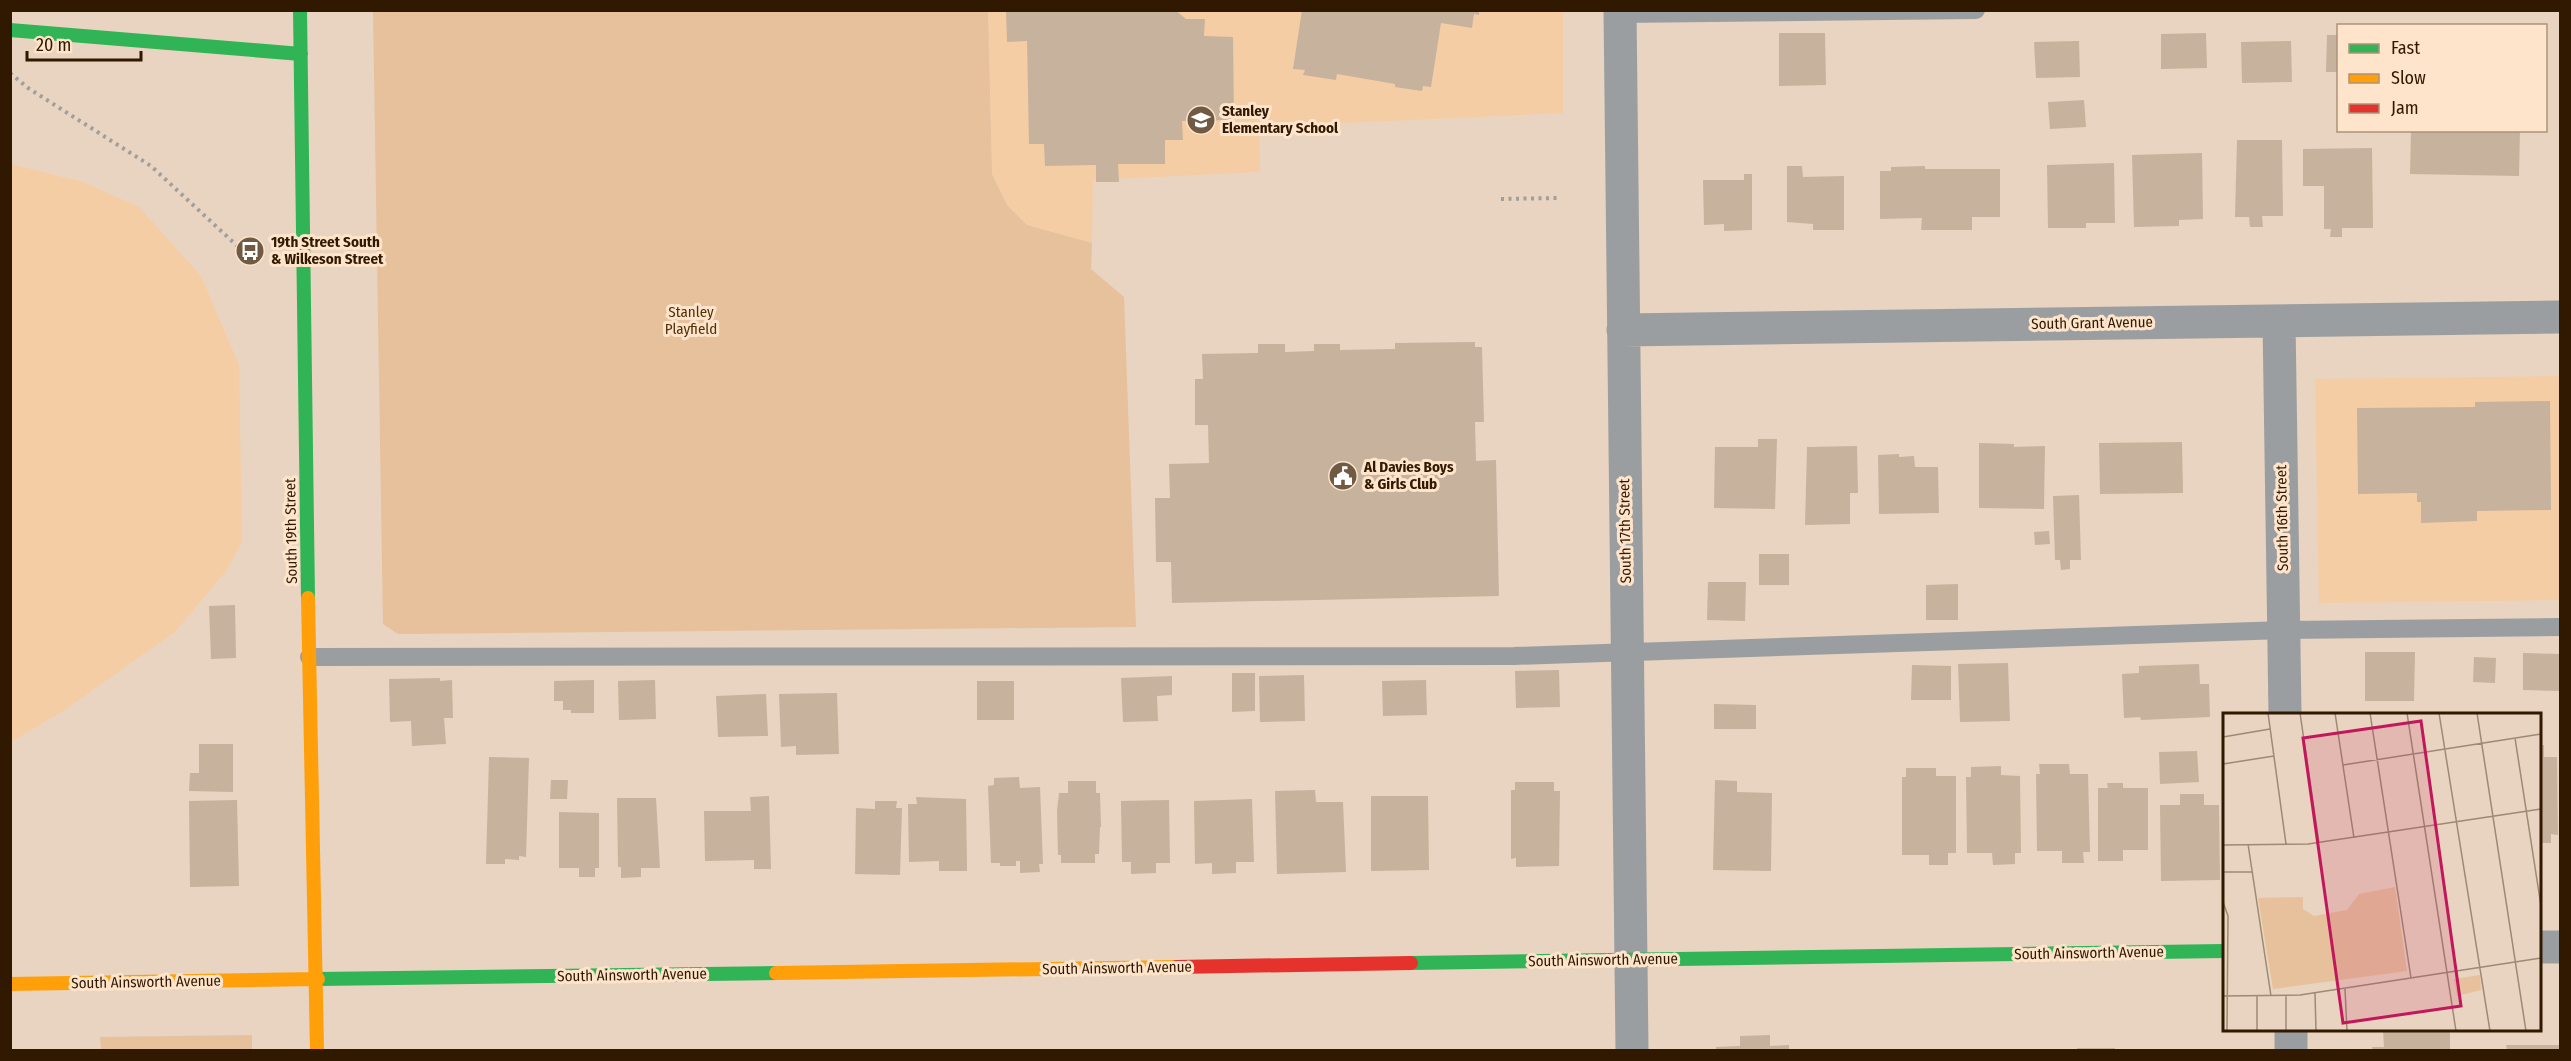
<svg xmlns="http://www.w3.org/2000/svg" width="2571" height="1061" font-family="'Fira Sans Condensed',sans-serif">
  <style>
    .built { fill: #f5cda5 }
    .green { fill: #e6c19c }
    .building { fill: #c7b29d }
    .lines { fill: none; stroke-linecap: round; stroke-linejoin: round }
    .path { stroke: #a29f9b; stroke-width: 4; stroke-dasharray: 3 4.5; stroke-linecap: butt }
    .lane { stroke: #9b9ea1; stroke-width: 18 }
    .street { stroke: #9b9ea1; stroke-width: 33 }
    .fast { stroke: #30b455; stroke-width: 14 }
    .slow { stroke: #ff9f0a; stroke-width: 14 }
    .jam { stroke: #e5322d; stroke-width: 14 }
    .labels { text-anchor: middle; stroke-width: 6; stroke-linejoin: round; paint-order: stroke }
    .poi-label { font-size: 15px; font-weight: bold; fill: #301900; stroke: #fee4cb; text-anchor: start }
    .park-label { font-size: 15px; fill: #523208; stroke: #fee4cb }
    .street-label { font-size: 15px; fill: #301900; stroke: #fee4cb }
    .inset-road { fill: none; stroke: #9e8973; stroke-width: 1.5 }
    .view { fill: #c2185b; fill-opacity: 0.15; stroke: #c2185b; stroke-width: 3 }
    .inset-edge { fill: none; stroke: #301900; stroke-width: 3 }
  </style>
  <rect width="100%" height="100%" fill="#e8d4c0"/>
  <path class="built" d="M988,11H1563V113L1259,127L1260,172L1093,180L1092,243L1027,225L1007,205L992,174Z
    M10,164L83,182L139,207L201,276L239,365L242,542L227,570L175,632L63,711L11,742Z
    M2560,376V600L2319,603L2315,379Z"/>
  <path class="green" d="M373,11H988L992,174L1007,205L1027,225L1092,243L1091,269L1124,297L1136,627L398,634L383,624Z
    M252,1035V1050H101L100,1037Z"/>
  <path class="building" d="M1006,10H1175L1186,19H1205L1204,36L1233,37L1234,120L1182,121L1183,140H1165V164H1118L1119,182H1096V165L1045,166L1044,144H1029L1027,41L1007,42Z
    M1302,10H1479V15L1474,14L1472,28L1441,23L1431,87L1423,86L1422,91L1395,87V84L1337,74L1336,80L1303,75L1305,70L1293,69Z
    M1779,33H1825L1826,85L1779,86Z
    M2206,33L2207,68L2161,69V34Z
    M2327,35H2338V72H2326Z
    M2079,41L2080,77L2036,78L2034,42Z
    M2291,41L2292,82L2242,83L2241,42Z
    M2084,100L2086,127L2050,129L2048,102Z
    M2411,130H2520L2519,176L2410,174Z
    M2237,140H2282L2283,216H2262L2263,227H2250L2249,217H2235Z
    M2372,148L2373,228H2342V237H2330L2331,229H2324V186H2303V149Z
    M2202,153L2203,219L2179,220V226L2134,227L2132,155Z
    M2114,163L2115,223H2086V228H2048L2047,165Z
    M1787,166H1802L1803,177L1844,176V230H1813V224L1787,222Z
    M1925,166V169H2000V217H1972V230H1921L1922,218L1880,219V171H1891V167Z
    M1744,174H1752V230L1724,231V224L1704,225L1703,180H1744Z
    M1475,342V347H1482L1484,422H1475L1476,461L1496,460L1499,596L1172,603L1171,562H1156L1155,498H1170L1169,464L1209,463L1208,425H1195V379H1203L1202,354L1258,353V344H1285V352L1314,351V344H1340V350L1395,349V343Z
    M2550,401L2551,510L2477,511V521L2421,523V502H2417V493L2358,494L2357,408L2475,407V402Z
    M1758,439H1777L1775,509L1714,508L1715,447H1758Z
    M2182,442L2183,493L2100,494L2099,443Z
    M1979,443L2014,444V447L2045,446L2044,509L1979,508Z
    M1857,446L1858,493H1850V524L1805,525L1807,447Z
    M1899,454V457L1914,456L1915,467H1938L1939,513L1879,514L1878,455Z
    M2079,495L2081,560H2070V569L2061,570L2060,560H2055L2053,496Z
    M2049,531L2050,544L2035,545L2034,532Z
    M1759,554H1789V585H1759Z
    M1708,582H1746L1745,621L1707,620Z
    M1958,584V620H1926V585Z
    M235,605L236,658L211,659L209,606Z
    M2365,652H2415L2414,701H2365Z
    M2523,653L2560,654V691L2523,690Z
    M2474,657L2496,658L2495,683L2473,682Z
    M2008,663L2010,721L1960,722L1958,664Z
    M2199,664L2200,684H2209L2210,717L2141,720L2140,717L2124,718L2122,674L2139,673V666Z
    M1912,665L1951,666V700H1911Z
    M1559,670L1560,707L1516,708L1515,671Z
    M1232,673H1255V711L1232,712Z
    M1304,675L1305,721L1260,722L1259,676Z
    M1172,676V695L1157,696L1158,721L1123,722L1121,678Z
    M440,678V681L452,680L453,718H444L446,744L412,746L411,721L390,722L389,679Z
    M594,680V713H571V710H563V701H554V681Z
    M655,680L656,719L619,720L618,681Z
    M1426,680L1427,715L1383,716L1382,681Z
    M977,681H1014V720H977Z
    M837,693L839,754L796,755V746L781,747L779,694Z
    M766,694L768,736L718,737L716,696Z
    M1714,704L1756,705V729H1714Z
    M199,744H233V792L189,791L190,773H199Z
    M2540,745H2544V757H2557L2558,835L2551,834V843H2540Z
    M2197,751L2199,782L2160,784L2159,752Z
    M489,757L529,758L526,857L519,856V860L505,859V864H486Z
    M2039,764H2069L2070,774H2088L2090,852H2083L2084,863H2062V851H2037L2036,774H2040Z
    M2001,766V775L2020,776L2021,853H2015V864L1993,865L1992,853H1967L1966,777H1971V767Z
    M1906,768H1936V776H1956V853H1948V865H1929V855H1902V777H1906Z
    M1019,777L1020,788L1040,787L1043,864H1039L1040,872L1020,873V861H1016V866H1000V863H991L988,786L994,785V778Z
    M551,780H568L567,799H550Z
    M1715,780L1737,781V792L1772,793L1771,871L1713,870Z
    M1068,781H1096V793H1100L1101,827H1100L1099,854H1095V863H1061V855H1058L1057,811L1059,793H1068Z
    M1515,782H1554V791H1560L1559,866L1516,867V858L1511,859V790H1515Z
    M2107,783H2123V788H2148V850H2123V861H2098V788H2108Z
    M1315,790L1316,802H1343L1346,872L1277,874L1275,791Z
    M2180,794H2204V805H2219L2220,880L2161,881L2160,805H2180Z
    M769,796L771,869H754V860L705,861L704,811H751L750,797Z
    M1371,796H1428L1429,870L1371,871Z
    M916,797L966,799L967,871H939V861L909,862L908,804H917Z
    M617,798H656L660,868H641V877L621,878V867H618Z
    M1252,799L1254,862H1236V873L1212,874V863L1195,864L1194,801Z
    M237,800L239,886L190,887L189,801Z
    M1169,800L1170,863H1156V873L1131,874V862H1122L1121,801Z
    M875,801H897L896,808H902L900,875L855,874L856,808L875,809Z
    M559,812L599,813V868H595V877H579V868H559Z
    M2383,1030H2450V1050H2373L2372,1047H2384Z
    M1770,1035V1046L1789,1045V1050H1716V1047L1740,1046V1036Z
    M2506,1045H2560V1050H2507Z
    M2077,1048H2115V1050H2077Z"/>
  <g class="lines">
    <path class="path" d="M10,73L28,88L151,166L246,254
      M1501,199L1559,198"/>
    <path class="lane" d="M1620,14L1976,10
      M309,657L1514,656L2284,630L2560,627"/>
    <path class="street" d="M1620,10L1632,1050
      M2279,321L2285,714
      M1623,330L2560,317
      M2540,947H2560
      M2291,1030V1050"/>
    <path class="fast" d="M300,10L308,598
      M10,30L301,54
      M1411,963L2224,951
      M318,979L776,973"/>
    <path class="slow" d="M308,598L317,1050
      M776,973L1176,967
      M10,984L318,979"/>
    <path class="jam" d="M1176,967L1411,963"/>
  </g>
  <defs>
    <g id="school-disc" transform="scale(1.5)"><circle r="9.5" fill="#705a43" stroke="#fee4cb"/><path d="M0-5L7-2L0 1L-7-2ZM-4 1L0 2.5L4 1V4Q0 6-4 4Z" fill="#fff"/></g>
    <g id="bus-disc" transform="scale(1.5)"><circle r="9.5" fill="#705a43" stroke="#fee4cb"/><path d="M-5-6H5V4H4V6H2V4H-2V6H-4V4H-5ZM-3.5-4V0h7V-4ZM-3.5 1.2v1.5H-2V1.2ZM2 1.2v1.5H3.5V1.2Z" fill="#fff"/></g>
    <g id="civic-disc" transform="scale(1.5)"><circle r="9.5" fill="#705a43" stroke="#fee4cb"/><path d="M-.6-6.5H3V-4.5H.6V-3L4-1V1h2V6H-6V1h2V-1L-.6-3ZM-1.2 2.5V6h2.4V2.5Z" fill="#fff"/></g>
  </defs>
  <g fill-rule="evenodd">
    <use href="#school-disc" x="1201" y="120"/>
    <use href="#bus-disc" x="250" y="251"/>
    <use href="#civic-disc" x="1343" y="476"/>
  </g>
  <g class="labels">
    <g class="poi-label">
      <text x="1222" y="116">Stanley<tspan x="1222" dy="17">Elementary School</tspan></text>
      <text x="271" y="247">19th Street South<tspan x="271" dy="17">&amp; Wilkeson Street</tspan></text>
      <text x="1364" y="472">Al Davies Boys<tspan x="1364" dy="17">&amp; Girls Club</tspan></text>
    </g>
    <g class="park-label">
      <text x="691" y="317">Stanley<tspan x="691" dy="17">Playfield</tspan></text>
    </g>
    <g class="street-label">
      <text transform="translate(2092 323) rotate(-1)" y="5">South Grant Avenue</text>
      <text transform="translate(2282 518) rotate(-91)" y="5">South 16th Street</text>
      <text transform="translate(291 531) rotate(-91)" y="5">South 19th Street</text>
      <text transform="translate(1625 531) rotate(-91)" y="5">South 17th Street</text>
      <text transform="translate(2089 953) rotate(-1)" y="5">South Ainsworth Avenue</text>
      <text transform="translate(1603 960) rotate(-1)" y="5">South Ainsworth Avenue</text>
      <text transform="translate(1117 968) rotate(-1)" y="5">South Ainsworth Avenue</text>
      <text transform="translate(632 975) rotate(-1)" y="5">South Ainsworth Avenue</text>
      <text transform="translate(146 982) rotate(-1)" y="5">South Ainsworth Avenue</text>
    </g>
  </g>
  <g transform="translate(2223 713)">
    <rect width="318" height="318" fill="#e8d4c0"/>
    <path d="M172,174L184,258L50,276L35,185L80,184V196L91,203L124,197L136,181ZM257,262L258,277L234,283L231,266Z" fill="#e6c19c"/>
    <path class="inset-road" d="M45,0L63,131M77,0L96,130M112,0L131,125M147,0L188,265M184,0L233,318M216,0L267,318M254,0L303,318M0,24L47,16M292,25L318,193M0,51L51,43M120,52L318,21M25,131L48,283M0,132L85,131L318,96M0,159H29M0,189L5,203L4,318M122,276L124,318M92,280L93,318M0,283L77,282L318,245M34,283V318M63,283V318"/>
    <path class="view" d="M198,8L238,293L120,310L80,25Z"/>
    <rect width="318" height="318" class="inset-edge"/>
  </g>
  <rect width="2571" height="1061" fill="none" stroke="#301900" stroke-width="24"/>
  <rect x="2337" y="24" width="210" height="108" fill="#fee4cb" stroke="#ac937a" stroke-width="1.5"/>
  <rect x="2349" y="44" width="30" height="9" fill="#30b455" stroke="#ac937a" stroke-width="1.5"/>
  <text x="2391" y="54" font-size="18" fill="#301900">Fast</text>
  <rect x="2349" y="74" width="30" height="9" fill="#ff9f0a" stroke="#ac937a" stroke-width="1.5"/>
  <text x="2391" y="84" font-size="18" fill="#301900">Slow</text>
  <rect x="2349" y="104" width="30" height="9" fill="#e5322d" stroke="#ac937a" stroke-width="1.5"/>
  <text x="2391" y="114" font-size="18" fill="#301900">Jam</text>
  <path d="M27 51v9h114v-9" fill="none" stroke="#301900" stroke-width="3"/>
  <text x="36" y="51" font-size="18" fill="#301900" stroke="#fee4cb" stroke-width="4.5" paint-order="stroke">20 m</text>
</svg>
